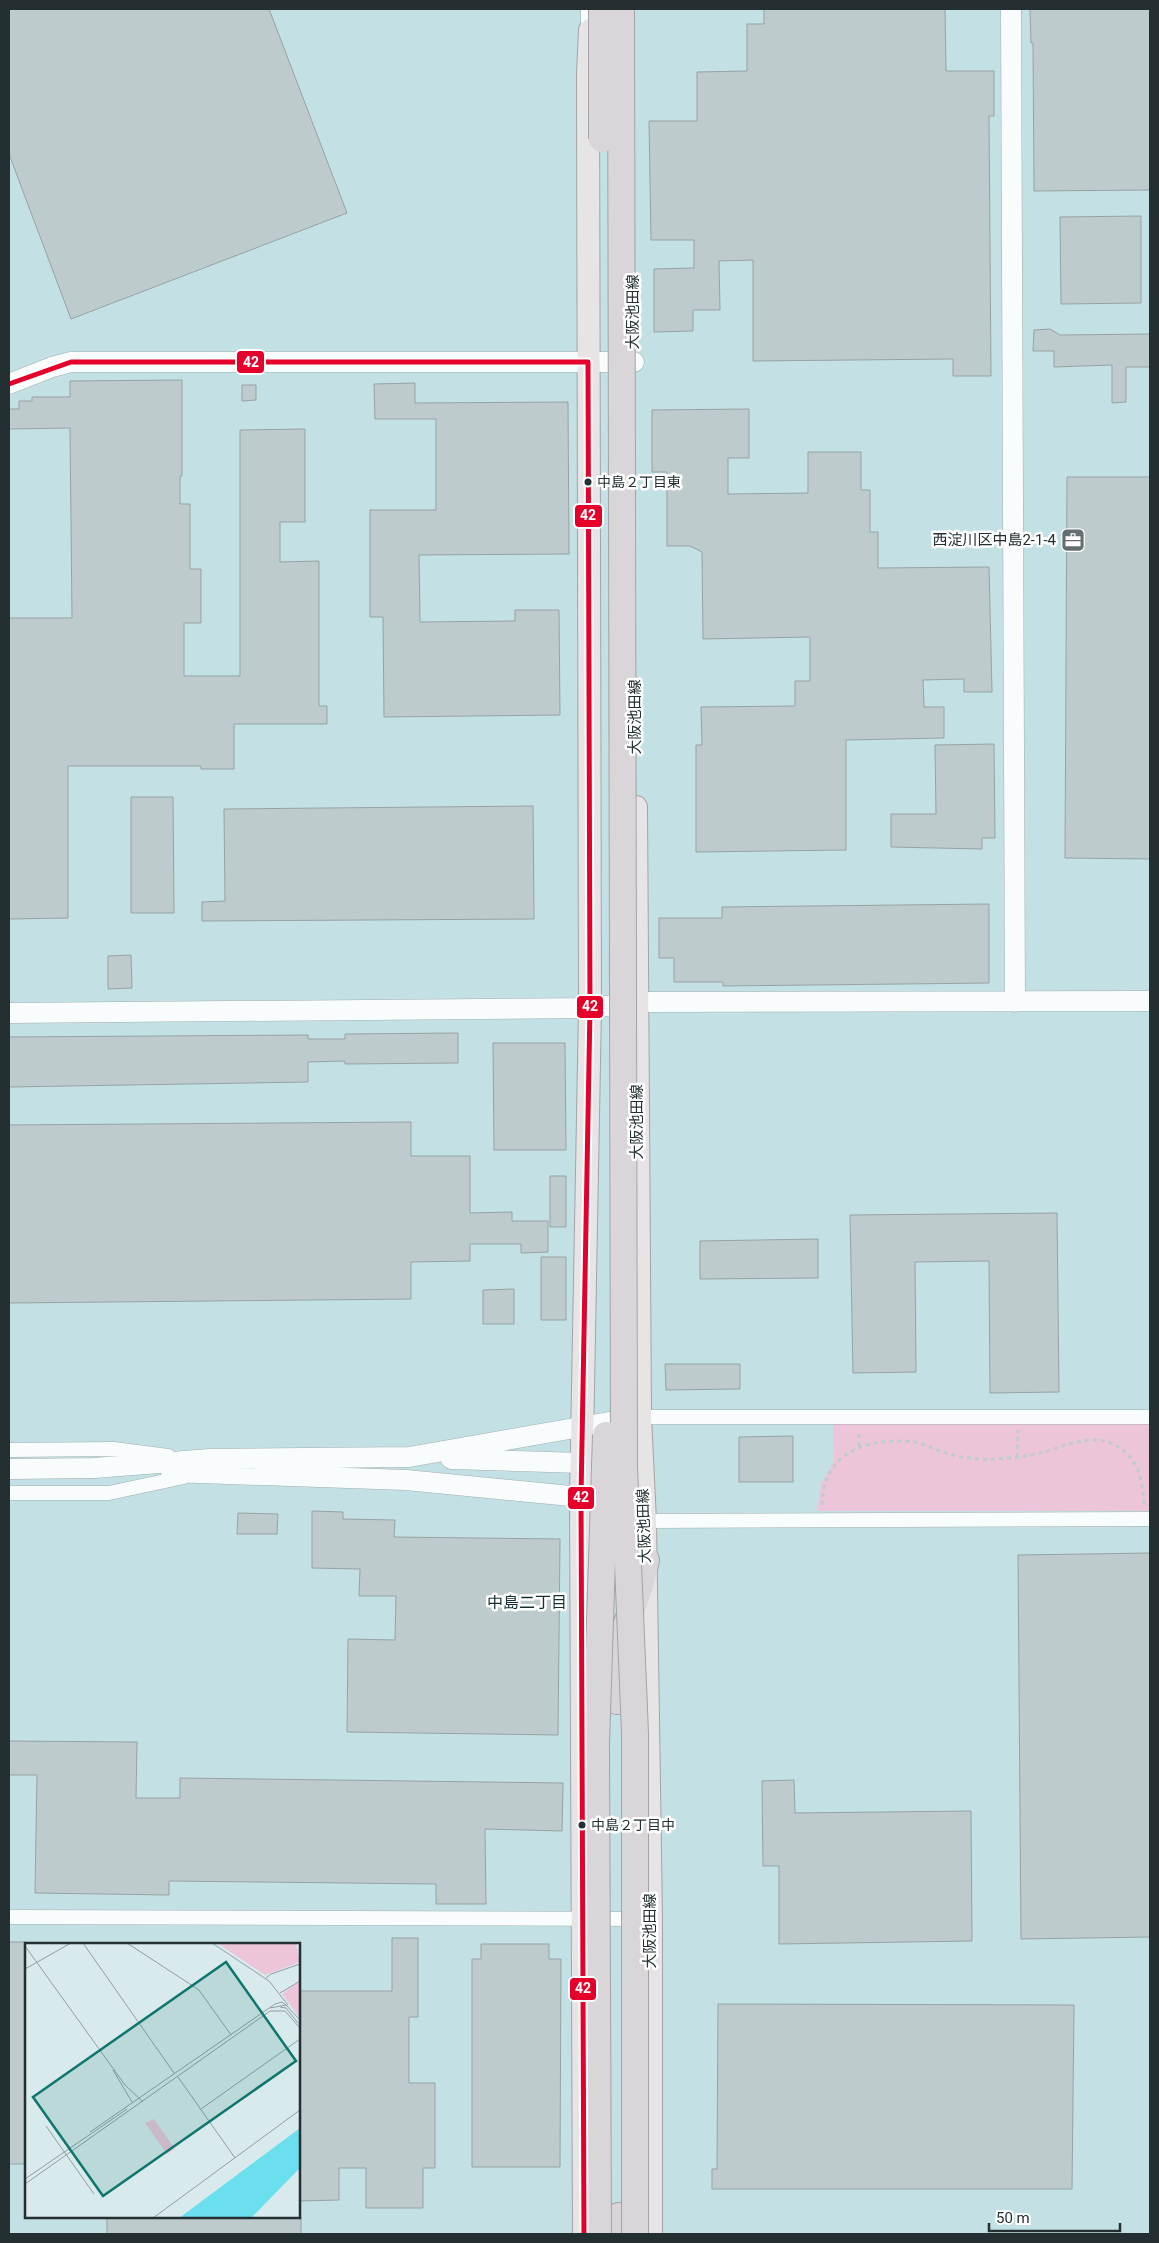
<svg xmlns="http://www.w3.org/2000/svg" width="1159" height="2243" font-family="Roboto,'Noto Sans JP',sans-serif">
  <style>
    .built { fill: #c3e0e4; fill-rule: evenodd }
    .green { fill: #ecc6d8 }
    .building { fill: #becbcd; stroke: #96a3a4 }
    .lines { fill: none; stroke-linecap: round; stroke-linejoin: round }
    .street-casing { stroke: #a1afb1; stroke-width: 15 }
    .secondary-casing { stroke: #a1afb1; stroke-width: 21 }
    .primary-casing { stroke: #a3a3a7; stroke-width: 24 }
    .highway-casing { stroke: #a3a3a7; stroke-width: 28 }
    .path { stroke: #c3caca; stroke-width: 3; stroke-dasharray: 4 4; stroke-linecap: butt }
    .street { stroke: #f9fcfc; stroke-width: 14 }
    .secondary { stroke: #f9fcfc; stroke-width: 20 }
    .primary { stroke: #e7e4e6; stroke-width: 22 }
    .highway { stroke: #dad5d8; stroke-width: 26 }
    .highway-bridge-casing { stroke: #a3a3a7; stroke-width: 28; stroke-linecap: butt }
    .highway-bridge { stroke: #dad5d8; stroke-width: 26 }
    .bus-1-casing { stroke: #fff; stroke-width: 9 }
    .bus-1 { stroke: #e4002b; stroke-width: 5 }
    .bus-dot { fill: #232f31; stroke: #fff; stroke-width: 2 }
    .labels { text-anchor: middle; stroke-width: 5; stroke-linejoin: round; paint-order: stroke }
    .bus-label { font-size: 14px; fill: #232f31; stroke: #fff; text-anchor: start }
    .street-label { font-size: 15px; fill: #232f31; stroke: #fff }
    .poi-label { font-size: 15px; fill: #232f31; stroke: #fff; text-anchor: end }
    .neighbourhood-label { font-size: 16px; fill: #163034; stroke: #fff }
    .inset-road { fill: none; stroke: #909fa1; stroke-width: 1 }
    .view { fill: #0f766e; fill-opacity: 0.15; stroke: #0f766e; stroke-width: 2.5 }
    .inset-edge { fill: none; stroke: #232f31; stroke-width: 2.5 }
    .line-badge { stroke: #fff; stroke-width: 2 }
    .badge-label { font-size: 14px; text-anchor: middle; font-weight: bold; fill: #fff }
  </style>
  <rect width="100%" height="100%" fill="#d9eaec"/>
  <path class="built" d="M9,9H1150V2234H9ZM26,1944H299V2217H26Z"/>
  <path class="green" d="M833,1423L1150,1424V1511H817L821,1484L834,1461Z"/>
  <path class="building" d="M9,9H269L347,213L71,319L9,154Z
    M764,9H945L946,71H994V116H989L991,376H953V359L753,361V260L719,261L720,310H693V331L654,332V269L694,268V240H651L649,121H697V72L747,71V24H764Z
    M1030,9H1150V190L1034,191L1033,43H1031Z
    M1141,216V303L1061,304L1060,217Z
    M1050,329L1060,335L1150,334V367H1126V402L1112,403V365L1054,367V351H1033L1034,330Z
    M182,380V476H180V504H190V569H201V623H184V676H240V430L305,429V522H280V562L319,561V706H327V724H234V769H201V766H68V918L9,919V618H72L70,428L9,429V409H19V401H32V397H70V381Z
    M415,383V403L568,402L569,554L419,555L420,622L515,621V610H559L560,715L384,717L383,617H370V510H436V419H375L374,384Z
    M242,385H256V400L242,401Z
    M749,409V458H728V494L808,493V452H861V490H870V532H878V568L989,567L992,692H964V679L923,680L924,707H944V738L846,740V850L696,852V745H702L701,707L795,706V681H810V637L703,639L702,552L690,546H667V472H652V410Z
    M1067,477H1150V859L1065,858Z
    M994,744L995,838H982V849L891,847V814H936L935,745Z
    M131,797H173L174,913H131Z
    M533,806L534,919L202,921V902L225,901L224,809Z
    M989,904V983L723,986V982H674V958H659V918H722V907Z
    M131,955L132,988L108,989V956Z
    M458,1033V1063L345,1064V1061L308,1062V1082L9,1087V1037L308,1035V1039H345V1034Z
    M493,1043H565L566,1150H494Z
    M411,1122V1156H470V1213L512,1212V1221H548V1252L521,1253V1244H470V1261L411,1262V1299L9,1303V1125Z
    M550,1176H566V1227H550Z
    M1057,1213L1059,1392L990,1393L989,1261L915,1262L916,1372L853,1373L850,1215Z
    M818,1239V1278L700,1279V1241Z
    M541,1257H566V1320H541Z
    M514,1289V1324H483V1290Z
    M665,1364H740V1389L666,1390Z
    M793,1436V1482H739V1437Z
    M312,1511L343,1512V1519L395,1520L394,1537L560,1539L558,1735L347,1732L348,1639L395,1640L396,1596H359L360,1569L312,1568Z
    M238,1513L278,1514L277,1534H237Z
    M1150,1553V1937L1021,1939L1018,1555Z
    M9,1741L137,1742L136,1798H180V1778L563,1783L562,1831L485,1829L486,1904H436V1884L169,1881V1895L35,1893L37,1775H9Z
    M794,1780L795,1813L971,1811L972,1941L779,1944V1866H763L762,1781Z
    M392,1938H418V2017H409V2083H435V2168H423V2208H366V2168H339V2200L299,2201V1991H392Z
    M9,1942H26V2164H9Z
    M481,1944H549V1959H561L560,2167H472V1959H481Z
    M718,2004L1074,2005L1072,2189H712V2169H717Z
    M107,2217H301V2234H107Z"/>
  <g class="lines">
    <g class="street-casing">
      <path id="street" d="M588,9V39
        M640,1417H1150
        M9,1450L114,1449L168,1456
        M9,1493H109L184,1477
        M639,1519L645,1521L1150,1519
        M9,1917L640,1919"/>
    </g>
    <g class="secondary-casing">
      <path id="secondary" d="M1011,9L1015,1002
        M9,384L52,367L71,362H634
        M9,1013L590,1008L637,1002L1150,1001
        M451,1459L582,1463L596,1466
        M9,1469L94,1468L210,1459L409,1457L638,1417
        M171,1472L406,1480L581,1497"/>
    </g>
    <g class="primary-casing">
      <path id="primary" d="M636,807L640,1417L645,1521L651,1919V2234
        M584,2234L581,1497L590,1008L588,74L590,30"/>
    </g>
    <g class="highway-casing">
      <path id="highway" d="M617,1701L620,1644L641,1582L646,1560
        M619,2216V2234"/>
    </g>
    <path class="path" d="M859,1446V1432
      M1017,1457L1018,1430
      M822,1505C823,1451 868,1437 914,1442C925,1444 936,1450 946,1453C962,1458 978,1460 995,1459C1010,1458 1025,1457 1040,1453C1064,1447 1089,1433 1113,1444C1138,1456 1143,1480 1144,1505"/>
    <use href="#street" class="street"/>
    <use href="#secondary" class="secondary"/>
    <use href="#primary" class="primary"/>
    <use href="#highway" class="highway"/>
    <g class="highway-bridge-casing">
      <path id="highway-bridge" d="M602,9V139
        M621,9L624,1467L635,1733V2234
        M598,2234L596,1744L606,1435"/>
    </g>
    <use href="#highway-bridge" class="highway-bridge"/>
    <g class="bus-1-casing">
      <path id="bus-1" d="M9,384L71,362H588L590,1008L581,1497L584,2234"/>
    </g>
    <use href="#bus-1" class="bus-1"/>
  </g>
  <defs>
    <g id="office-square" transform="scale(1.25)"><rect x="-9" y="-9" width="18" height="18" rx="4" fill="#637072" stroke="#fff"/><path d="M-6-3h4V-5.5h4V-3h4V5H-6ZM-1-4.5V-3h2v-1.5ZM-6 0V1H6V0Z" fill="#fff"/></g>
  </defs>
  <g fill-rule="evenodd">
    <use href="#office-square" x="1073" y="540"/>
  </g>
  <g class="bus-dot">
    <circle cx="588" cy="482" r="4.5"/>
    <circle cx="582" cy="1825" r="4.5"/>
  </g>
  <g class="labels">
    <g class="bus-label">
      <text x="597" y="487">中島２丁目東</text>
      <text x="591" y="1830">中島２丁目中</text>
    </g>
    <g class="street-label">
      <text transform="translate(633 312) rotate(-90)" y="5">大阪池田線</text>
      <text transform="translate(635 717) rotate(-90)" y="5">大阪池田線</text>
      <text transform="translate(637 1122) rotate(-90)" y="5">大阪池田線</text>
      <text transform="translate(644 1526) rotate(-92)" y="5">大阪池田線</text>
      <text transform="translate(650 1931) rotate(-90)" y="5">大阪池田線</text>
    </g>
    <g class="poi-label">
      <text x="1056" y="545">西淀川区中島2-1-4</text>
    </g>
    <g class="neighbourhood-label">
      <text x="527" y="1608">中島二丁目</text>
    </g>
  </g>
  <g transform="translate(25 1943)">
    <rect width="275" height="275" fill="#d9eaec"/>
    <path d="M192,0H271L275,19L240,32ZM273,39H275V75L257,51ZM129,176L150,206L142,211L120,180Z" fill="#ecc6d8"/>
    <path d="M275,185V225L226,275H154Z" fill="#6bdfed"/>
    <path class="inset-road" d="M58,0L149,130M102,0L174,47L206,92M187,0L244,38L263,62M0,3L100,142L118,159M0,26L46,0M241,35L246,31L275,21M255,50L275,38M255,64L261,65L273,80M245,65L261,62L275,77M88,127L107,159M153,134L210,215M176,166L275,96M21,183L69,251M65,189L250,61L257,59L262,63M0,236L102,166M0,241L245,68H260L275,85M128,275L275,167"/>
    <path class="view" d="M201,19L271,118L78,253L8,154Z"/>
    <rect width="275" height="275" class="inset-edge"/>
  </g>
  <g class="line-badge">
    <rect x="236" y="350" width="29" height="24" rx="5" fill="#e4002b"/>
    <rect x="574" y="504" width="29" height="24" rx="5" fill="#e4002b"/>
    <rect x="576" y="995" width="28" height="24" rx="5" fill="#e4002b"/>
    <rect x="567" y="1486" width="28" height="24" rx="5" fill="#e4002b"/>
    <rect x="569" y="1977" width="28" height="24" rx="5" fill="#e4002b"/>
  </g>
  <g class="badge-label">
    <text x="251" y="367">42</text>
    <text x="588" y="520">42</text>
    <text x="590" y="1011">42</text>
    <text x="581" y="1502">42</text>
    <text x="583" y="1993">42</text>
  </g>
  <rect width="1159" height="2243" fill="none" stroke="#232f31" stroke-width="20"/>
  <path d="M989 2223v8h131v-8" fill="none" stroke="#232f31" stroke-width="2.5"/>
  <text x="996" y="2223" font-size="15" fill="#232f31" stroke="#ffffff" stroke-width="4" paint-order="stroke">50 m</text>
</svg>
